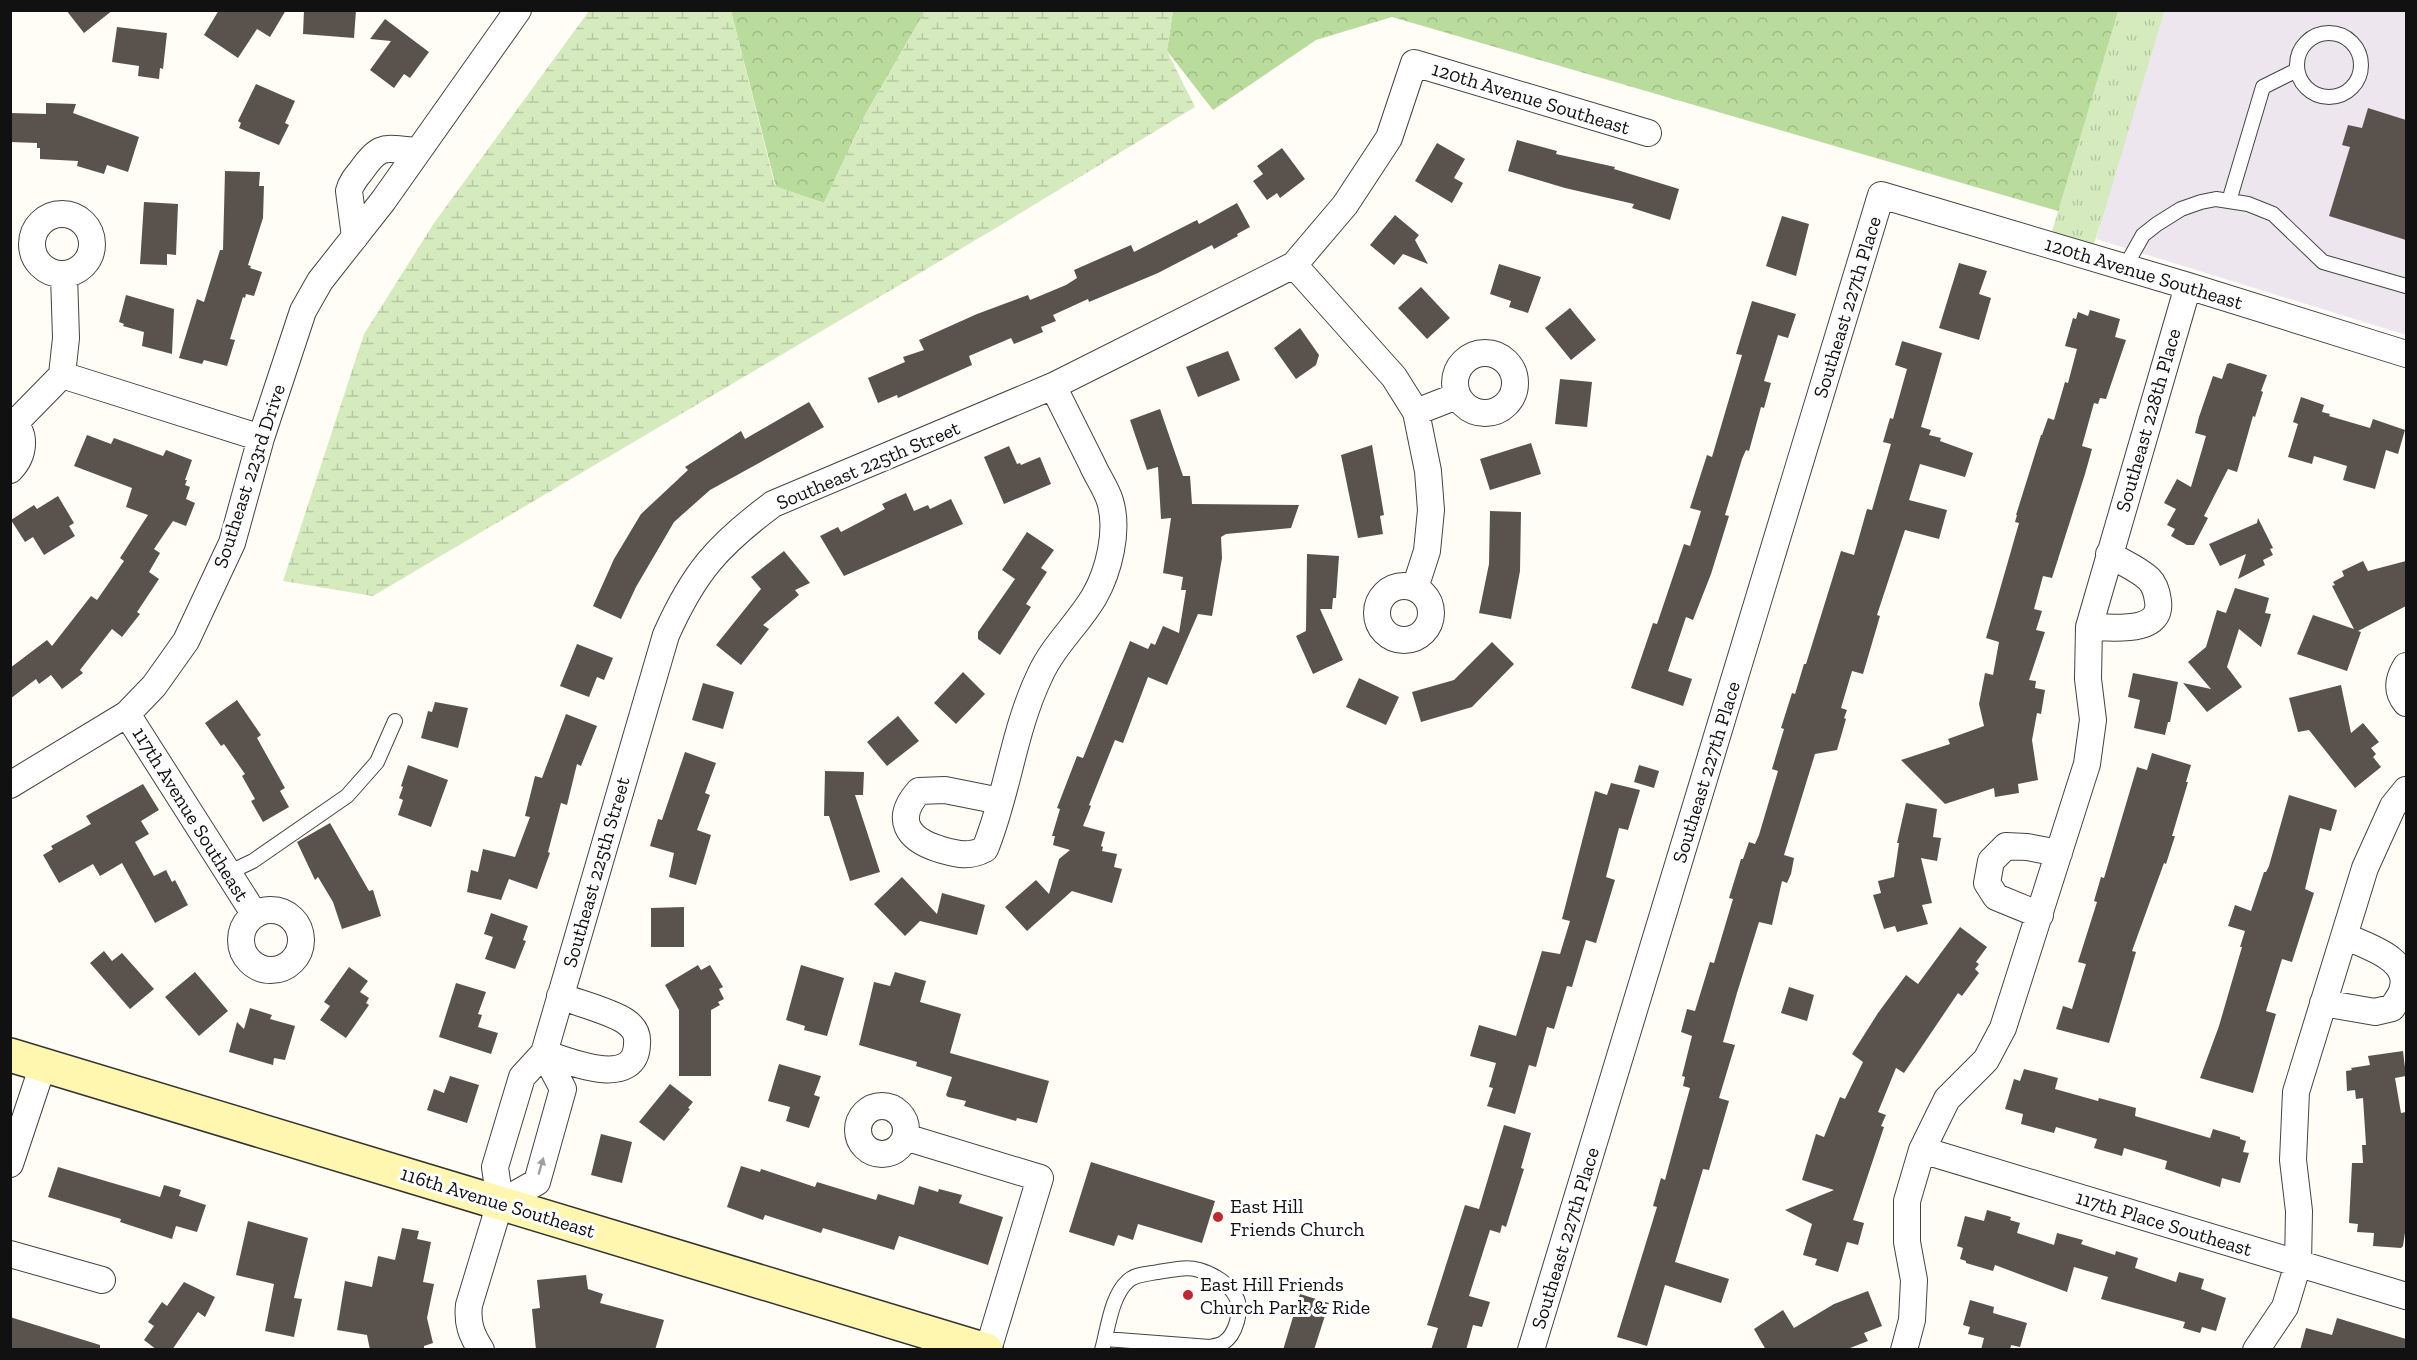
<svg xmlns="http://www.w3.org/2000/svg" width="2417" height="1360" font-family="'Zilla Slab',serif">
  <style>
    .industrial { fill: #eee6ef }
    .forest { fill: url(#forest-crowns) }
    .wetland { fill: url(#wetland-marsh) }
    .park { fill: url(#park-tufts) }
    .building { fill: #5a524d }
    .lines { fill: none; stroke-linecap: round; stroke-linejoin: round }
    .lane-casing { stroke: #444; stroke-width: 16 }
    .street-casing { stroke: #444; stroke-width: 28 }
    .secondary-casing { stroke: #333; stroke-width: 36 }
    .lane { stroke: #fff; stroke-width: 14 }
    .street { stroke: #fff; stroke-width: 26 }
    .secondary { stroke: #fff6b0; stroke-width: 33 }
    .oneway { fill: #a0a0a0 }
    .poi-dot { fill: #c4262e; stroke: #fff; stroke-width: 2 }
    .labels { text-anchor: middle; stroke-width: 6; stroke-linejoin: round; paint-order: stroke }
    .street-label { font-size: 20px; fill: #111; stroke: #fff }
    .poi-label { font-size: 20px; fill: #111; stroke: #fff; text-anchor: start }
  </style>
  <defs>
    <pattern id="forest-crowns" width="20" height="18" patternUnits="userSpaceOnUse" patternTransform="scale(1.5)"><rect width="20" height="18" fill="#b9dc9c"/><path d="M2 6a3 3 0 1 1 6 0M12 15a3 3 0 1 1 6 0" fill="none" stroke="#9ebc85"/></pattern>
    <pattern id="wetland-marsh" width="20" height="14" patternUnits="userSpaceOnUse" patternTransform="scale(1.5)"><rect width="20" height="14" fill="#d5ebbd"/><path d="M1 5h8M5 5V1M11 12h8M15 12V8" fill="none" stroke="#b6c8a1"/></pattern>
    <pattern id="park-tufts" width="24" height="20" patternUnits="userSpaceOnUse" patternTransform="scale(1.5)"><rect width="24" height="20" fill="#d5ebbd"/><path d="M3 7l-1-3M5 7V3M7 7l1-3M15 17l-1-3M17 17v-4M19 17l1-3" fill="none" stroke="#b6c8a1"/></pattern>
  </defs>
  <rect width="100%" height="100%" fill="#fffdf5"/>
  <path class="industrial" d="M2164,11H2406V335L2096,239Z"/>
  <path class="forest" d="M1173,10L2164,11L2100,225L2058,211L1392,17L1316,40L1213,110L1167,51Z
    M731,11H925L864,117L824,203L776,187Z"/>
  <path class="wetland" d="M589,11H731L775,186L824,203L864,117L925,11H1173L1167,51L1195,107L996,228L373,596L283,581L364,334L434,223Z"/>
  <path class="park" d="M2118,11H2164L2089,261L2047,248Z"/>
  <path class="building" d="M66,10H113L84,33Z
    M219,10H286L270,37L257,29L238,58L204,35Z
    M304,10H356L354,38L303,34Z
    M385,19L429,52L410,78L404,74L394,88L370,70L391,41L370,39Z
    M117,27L167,33L163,69L160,68L159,79L138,76L139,66L112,62Z
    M256,84L295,101L285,123L289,125L279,145L239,128L241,123L238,121Z
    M46,103L76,104L73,113L139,137L128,172L107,165L104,174L77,166L78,161L40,159V148H37V143L10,142L11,113L46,114Z
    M2368,108L2406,120V240L2329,216L2350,147L2342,145L2348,125L2362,128Z
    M1517,140L1557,151L1556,154L1615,167L1614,169L1679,189L1670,220L1632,208L1634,204L1565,188L1508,171Z
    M1437,143L1465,159L1454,178L1463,183L1452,203L1415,181Z
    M1282,148L1305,179L1280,198L1277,193L1267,200L1253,181L1263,174L1257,166Z
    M225,171L260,172L259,186H264L263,218L248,265L251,266L250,268L262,272L254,296L246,294L245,298L243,297L230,339L235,340L227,366L204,360L202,364L179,358L197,299L204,302L220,250H223Z
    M144,202L178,204L176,255L167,254V265L140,264Z
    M1237,203L1250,227L1237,234L1238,236L1214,249L1212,245L1158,273L1089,302L1088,299L1053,315L1056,321L1041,327L1043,332L1014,344L1011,338L969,356L972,365L898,398L897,395L878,403L868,378L905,362L903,357L924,350L919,340L977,314L1028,295L1030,300L1066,285L1077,278L1074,270L1131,245L1134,252L1197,220L1199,224Z
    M1395,215L1419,235L1415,240L1428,264L1403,254L1394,265L1370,245Z
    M1782,216L1809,224L1796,276L1766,266Z
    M1959,263L1987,271L1979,294L1991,298L1979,340L1939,328Z
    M1499,264L1541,277L1528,313L1509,307L1511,301L1490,294Z
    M1421,287L1450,318L1427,339L1398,308Z
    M126,295L174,309L172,354L142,346L144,332L123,326L124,324L119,322Z
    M1752,301L1796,314L1788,338L1778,335L1764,381L1771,383L1764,408L1761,407L1749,451L1746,450L1742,459L1725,515L1729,516L1711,574L1693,620L1686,617L1668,671L1692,679L1683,706L1631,688L1653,623L1657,624L1684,544L1690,546L1701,511L1690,508L1707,455L1712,457L1742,355L1736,354Z
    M1570,308L1596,340L1571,360L1545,328Z
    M2090,310L2120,319L2115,337L2126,340L2106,399L2100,398L2098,404L2094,403L2082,446L2092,449L2085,474L2052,578L2043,576L2034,609L2042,611L2036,630L2045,632L2029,680L2036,681L2035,688L2045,690L2041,714L2037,713L2032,740L2038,780L2018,784L2019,793L1995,797L1994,788L1945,804L1901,760L1950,744L1948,739L1984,726L1979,704L1985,673L1993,675L1999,642L1986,638L2019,523L2015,522L2017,515H2016L2041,435H2042L2048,418L2054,420L2065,382L2068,383L2077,349L2065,346L2073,318L2076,319L2078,312L2088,316Z
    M1300,328L1319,355L1316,365L1296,379L1274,348Z
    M1902,341L1942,353L1921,427L1931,430L1929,435L1941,438L1940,441L1973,453L1965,477L1920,464L1909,500L1947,510L1939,539L1905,530L1877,615L1880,616L1863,674L1852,671L1841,708L1847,710L1844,718L1846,719L1837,750L1815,754L1784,855L1794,858L1791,874L1787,883L1782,881L1772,925L1759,922L1737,993L1723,1042L1735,1045L1719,1098L1729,1101L1709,1170L1703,1169L1675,1262L1729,1279L1721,1303L1665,1285L1647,1346L1617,1337L1657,1207L1653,1206L1661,1178L1665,1180L1690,1088L1683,1086L1685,1077L1682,1076L1692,1036L1681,1032L1687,1009L1695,1011L1710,962L1714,963L1733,899L1729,898L1741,859H1743L1749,842L1755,844L1759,835L1778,771L1772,769L1784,729L1781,728L1792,693L1795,694L1804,664H1806L1841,551L1854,555L1867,509L1872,510L1891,444L1883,442L1890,418L1893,419L1907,369L1895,365Z
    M1228,351L1240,380L1198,397L1186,367Z
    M2230,363L2267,375L2261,391L2263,392L2255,417L2253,416L2237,472L2228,469L2204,516L2208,518L2194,545H2187L2171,536L2175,529L2167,525L2176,509L2164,503L2177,479L2191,487L2206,436L2195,433L2199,417L2213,376L2222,379L2227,364Z
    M1560,379L1592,382L1587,427L1555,424Z
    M2301,397L2324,405L2322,412L2330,414L2329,416L2370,428L2373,419L2405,430L2398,454L2386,450L2375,489L2343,480L2347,466L2314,456L2312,464L2288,457L2298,424L2293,422Z
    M809,402L824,427L710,490L674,522L636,587L621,619L593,606L614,559L641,514L688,470L685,467L741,431L745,439Z
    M1160,409L1183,476H1190L1192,504L1299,505L1291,528L1226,534L1221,537L1222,558L1212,616L1198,614L1167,685L1148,677L1123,743L1115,740L1089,805L1091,806L1083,826L1105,832L1101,846L1103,847L1102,851L1117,854L1114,867L1122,869L1112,903L1072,891L1027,931L1005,907L1036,880L1049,894L1059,859L1070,850L1053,845L1055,836H1052L1060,809L1057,808L1077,756L1083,758L1130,641L1148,649L1151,643L1155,645L1163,626L1179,633L1186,590H1181L1183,577L1163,573L1171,518L1161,519L1158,467L1147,470L1130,420Z
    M87,435L111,444L114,438L163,456L166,450L192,460L185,480H187L185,485L190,487L186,499L195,503L186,526L173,521L154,549L160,553L149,572L159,579L137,612L140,614L122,637L112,629L80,670L83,673L62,689L51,675L39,684L36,679L10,699V668L47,640L52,646L91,596L97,600L124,561L120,558L148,515L126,507L132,488L74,466Z
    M1531,443L1541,474L1490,490L1480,459Z
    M1372,445L1384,515L1380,516L1383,534L1358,538L1341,455Z
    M1009,446L1017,464L1020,463L1021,465L1040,457L1051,484L1004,504L984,457Z
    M906,493L914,511L928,505L930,509L951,499L963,524L844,576L820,536L838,527L841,532L885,509L882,504Z
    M58,496L74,523L69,526L75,536L44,555L33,537L25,542L11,520L34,505L37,509Z
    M1490,511L1521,512L1520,571L1511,619L1479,613L1489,564Z
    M2258,518L2273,548L2270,549L2273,555L2263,560L2265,565L2238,579L2246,554L2220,566L2209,544L2257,523Z
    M1027,532L1054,550L1041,568L1047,572L1026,604L1031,607L1000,655L978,639V632L1015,579L1002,570Z
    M784,551L810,583L795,590L799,595L763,625L769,629L741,665L716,645L761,589L751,577Z
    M1307,554L1339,556L1336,598H1333L1332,609H1320L1343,660L1313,674L1296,636L1306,631Z
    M2363,561L2368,571L2406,561V606L2358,631L2361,632L2347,671L2297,654L2313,615L2354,629L2332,586L2335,585L2333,582L2344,576L2342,571Z
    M2235,588L2269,598L2265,613L2271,614L2261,647L2239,629L2227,667L2242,687L2207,712L2183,683L2211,689L2188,662L2206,647L2217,610L2226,613Z
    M1492,642L1514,664L1472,707L1421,722L1412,692L1454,680Z
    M577,644L613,658L604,680L597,677L589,697L560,686Z
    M963,672L985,694L956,724L934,703Z
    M2133,673L2178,682L2170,722H2168L2165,735L2134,728L2140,700L2128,697Z
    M1359,678L1399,697L1386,725L1346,707Z
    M703,683L734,692L723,729L692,720Z
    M2341,685L2351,733L2363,723L2379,742L2371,748L2376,754L2373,757L2381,767L2355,788L2309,730L2298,732L2289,698Z
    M237,700L261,735L257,738L285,788L280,791L289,807L263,822L251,801L255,799L242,776L245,774L224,744L221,746L205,723Z
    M435,702L468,708L458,748L421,738L428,711L432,712Z
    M566,714L597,726L581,766L577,764L567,805L561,803L548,852L550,853L537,889L509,879L501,900L467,892L471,870L478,872L483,849L515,857L530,817L525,816L535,776L542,778Z
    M898,716L919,741L887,766L867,742Z
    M685,752L716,763L705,793L710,795L697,830L711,835L696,885L669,877L674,853L650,846L658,819L662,820Z
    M2152,753L2191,765L2186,782H2188L2172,836H2175L2166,864L2164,863L2132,951L2136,952L2109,1043L2056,1029L2063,1006L2072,1009L2086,964L2078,962L2097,902L2094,901L2101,877L2104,878L2107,868L2137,767L2147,770Z
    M408,765L448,780L431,827L398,815L403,800L399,798L403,787L401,786Z
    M1639,765L1659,771L1654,788L1634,782Z
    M825,771L864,772L863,795H855L880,872L850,881L829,816H824Z
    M1611,783L1640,790L1628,830L1619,828L1606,877L1615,880L1596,943L1586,940L1572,987L1567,986L1554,1029L1547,1027L1536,1067L1529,1065L1515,1114L1487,1106L1493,1088L1489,1087L1496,1063L1470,1056L1479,1025L1516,1036L1542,951L1560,954L1570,921L1562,919L1595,791L1607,795Z
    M143,784L159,810L141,821L149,834L135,842L154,876L166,870L172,882L175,880L188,905L155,923L122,863L100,876L93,864L59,883L43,855L53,849L51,846L91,824L86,816Z
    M2289,795L2337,810L2331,831L2320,828L2305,889L2314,893L2292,962L2282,959L2266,1011L2276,1014L2253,1093L2200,1078L2219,1026L2242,947H2240L2245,931L2228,926L2235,905L2251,911L2264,872H2266L2269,866Z
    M1906,803L1937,809L1933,837L1941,838L1937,861L1921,858L1932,903L1922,905L1928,924L1897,932L1895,926L1884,929L1873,895L1881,893L1878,881L1894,877L1899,843H1897Z
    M330,823L369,891L373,890L381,916L342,929L333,902L318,877L315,880L297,842Z
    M902,877L937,914L942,893L985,905L977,935L920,921L905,936L874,904Z
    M684,907V947H651V908Z
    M491,913L528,926L523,940L526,941L515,969L485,959L493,937L484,934Z
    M1960,927L1987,947L1976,962L1979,964L1975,969L1979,973L1962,996L1958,993L1904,1073L1896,1068L1878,1112L1886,1115L1881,1126L1884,1127L1853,1220L1864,1223L1858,1245L1847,1242L1838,1272L1815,1265L1817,1259L1803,1255L1812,1224L1785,1210L1834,1190L1802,1180L1816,1134L1824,1137L1840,1097L1845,1099L1863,1062L1852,1054L1878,1013L1906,975L1918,984Z
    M104,951L112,961L122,953L154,989L130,1009L90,963Z
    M698,965L701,970L710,965L723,987L719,989L724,999L718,1002L720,1005L711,1010V1076H679V1010L665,985Z
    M801,965L844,978L827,1036L804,1030L805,1026L786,1020Z
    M349,967L368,981L360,992L369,998L366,1003L369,1005L346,1038L320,1020L330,1006L324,1002Z
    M195,972L228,1011L199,1036L165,997Z
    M895,972L926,981L920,1002L961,1014L950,1053L1049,1081L1037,1123L1017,1118L1016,1121L964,1106L966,1101L948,1097L946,1095L952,1077L916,1066L917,1062L859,1045L874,982L890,986Z
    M456,983L486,992L478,1014L482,1015L478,1027L498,1033L491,1054L439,1037Z
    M1789,987L1814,995L1807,1021L1781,1013Z
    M250,1008L272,1015L270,1019L295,1026L285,1060L274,1058L273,1065L229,1052L237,1022L244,1029Z
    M2403,1051L2406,1076L2395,1078L2401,1113L2406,1112V1233H2405L2403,1246L2401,1248L2373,1246L2374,1233L2357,1232L2358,1224L2349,1223L2352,1163H2363L2362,1145H2366L2363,1098L2356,1099L2355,1090L2347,1091L2346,1071L2352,1070L2351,1068L2370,1065L2368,1056Z
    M779,1064L821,1076L814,1095L820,1097L809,1128L786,1121L790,1107L768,1101Z
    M2024,1069L2058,1078L2055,1089L2098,1101L2099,1098L2136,1108L2135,1116L2210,1138L2213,1129L2240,1137V1139L2246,1141L2243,1152L2249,1153L2240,1183L2222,1178L2220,1187L2165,1169L2167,1161L2124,1148L2122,1156L2094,1148L2097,1139L2056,1127L2054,1133L2021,1124L2023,1114L2005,1109L2014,1079L2020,1081Z
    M450,1076L479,1085L467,1123L427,1110L434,1089L444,1093Z
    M670,1084L693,1102L688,1108L690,1109L664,1141L639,1122Z
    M1504,1125L1531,1133L1521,1168L1524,1169L1506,1227L1502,1225L1500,1233L1490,1230L1469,1296L1490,1302L1482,1327L1473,1325L1466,1350H1431L1438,1328L1427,1325L1465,1205L1479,1209Z
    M601,1134L632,1142L622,1183L591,1175Z
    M1091,1162L1215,1201L1202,1243L1138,1224L1133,1240L1118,1235L1114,1246L1069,1232Z
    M741,1166L760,1172L761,1169L815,1187L817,1182L876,1200L878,1194L914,1205L919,1186L938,1192L939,1189L962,1195L959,1203L1003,1217L988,1265L899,1236L894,1250L823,1228L821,1233L765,1215L763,1220L727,1207Z
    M58,1167L160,1197L164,1185L181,1190L179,1196L206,1205L197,1232L176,1226L172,1239L120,1222L121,1219L48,1197Z
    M1987,1210L2011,1217L2010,1220L2020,1223L2017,1233L2054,1245L2057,1233L2083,1240L2081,1244L2115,1255L2116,1251L2138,1258L2135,1268L2176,1282L2179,1272L2204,1279L2201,1289L2226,1298L2216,1331L2202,1327L2200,1333L2183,1328L2185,1322L2101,1299L2108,1277L2074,1267L2067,1292L1995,1265L1993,1271L1966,1263V1261L1960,1259L1963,1248L1957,1246L1965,1216L1984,1221Z
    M248,1221L308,1238L294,1298L302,1299L294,1337L265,1331L274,1284L236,1275Z
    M402,1228L419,1231L417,1239L431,1242L423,1282L434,1284L427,1318L433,1343L424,1346V1350H370L367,1335L337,1330L345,1281L372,1287L378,1256L395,1260Z
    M586,1275L588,1289L603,1294L600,1303L664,1320L655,1350H536L532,1309L540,1308L537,1280Z
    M184,1282L215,1297L205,1317L198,1312L172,1350H157L144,1340L154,1326L148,1322L162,1302L167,1306Z
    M1868,1291L1882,1326L1864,1333L1868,1341L1845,1350H1766L1754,1329L1783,1310L1794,1328L1834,1304Z
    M1300,1294L1329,1303L1314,1350H1283Z
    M1970,1300L1994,1307L1993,1313L2027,1323L2020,1347L2011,1345L2010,1350H1981L1984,1338L1968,1334L1970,1327L1963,1325Z
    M10,1317L100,1345V1350H10Z
    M2337,1318L2406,1339V1350H2300L2306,1328L2332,1335Z"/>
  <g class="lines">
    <g class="lane-casing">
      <path id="lane" d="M2297 65a32 32 0 1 1 64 0a32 32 0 1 1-64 0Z
        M2229,201L2263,87L2297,70
        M2125,267L2143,235L2157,224L2181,209L2201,202L2216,199L2248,204L2273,214L2323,262L2406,286
        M228,873L253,861L347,796L377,762L395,721
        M1102,1350C1108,1329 1111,1296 1128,1281C1135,1274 1148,1274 1158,1272C1172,1270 1186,1266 1199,1270C1213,1274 1230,1284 1236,1297C1243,1309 1236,1335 1223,1343C1220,1345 1214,1346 1210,1347L1105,1339"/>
    </g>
    <g class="street-casing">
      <path id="street" d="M32 244a30 30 0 1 1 60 0a30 30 0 1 1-60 0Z
        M355,237L349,191C351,183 356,177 361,171C381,142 385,149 418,151
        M1294,265L1394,377L1416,412L1428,471L1431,510L1427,551L1415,588
        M1455 383a30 30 0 1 1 60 0a30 30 0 1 1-60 0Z
        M62,375L261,438
        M1416,412L1457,396
        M10,420C28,433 24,456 10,470
        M15,423L62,375L66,338L64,275
        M1377 613a27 27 0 1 1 54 0a27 27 0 1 1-54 0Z
        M2089,627C2110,627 2163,635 2158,601C2157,593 2155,585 2149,579C2139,569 2121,562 2109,554
        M2406,666C2398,679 2396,691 2406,703
        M127,714L255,915
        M10,785L127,714L154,686L186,641L232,543L261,438L303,311L320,281L383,201L518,10
        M1000,801L945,790L919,791C894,819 907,839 939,849C957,854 968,858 985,849C1008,793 1013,731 1040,675C1053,646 1078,624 1094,597C1109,571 1119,530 1110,501C1106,488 1097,476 1092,464C1079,438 1066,412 1053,386
        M241 940a30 30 0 1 1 60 0a30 30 0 1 1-60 0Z
        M2040,915L1996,897L1987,883L1991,861L2006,846L2027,847L2059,853
        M560,996C578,1003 610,1011 625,1021C634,1027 638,1034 637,1044C636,1090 567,1061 544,1053L666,635C694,572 718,545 773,504L1053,386L1294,265L1345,205L1389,138L1414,63L1648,133
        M2323,1003L2375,1012L2392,1008C2395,1003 2400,997 2402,991C2413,959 2366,946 2344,936
        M858 1130a24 24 0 1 1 48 0a24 24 0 1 1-48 0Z
        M905,1137L1040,1178L988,1350
        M1922,1150L2406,1296
        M10,1164L43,1065
        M10,1254L102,1280
        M481,1350C471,1334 467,1323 469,1305L500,1203L495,1167L522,1077L544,1053L563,1089L537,1182L500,1203
        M1531,1350L1881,195L2188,286L2406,354
        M1904,1350L1912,1320L1914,1280L1907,1242V1201L1922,1150L1947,1099L1986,1060L2003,1028L2087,764L2093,720L2088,679L2089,627L2188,286
        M2256,1350L2285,1307L2298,1264L2299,1211L2293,1160L2296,1092L2365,868L2393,806L2406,790"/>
    </g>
    <g class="secondary-casing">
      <path id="secondary" d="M10,1055L986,1350"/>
    </g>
    <use href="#lane" class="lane"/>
    <use href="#street" class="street"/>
    <use href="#secondary" class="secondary"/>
  </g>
  <defs><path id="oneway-solid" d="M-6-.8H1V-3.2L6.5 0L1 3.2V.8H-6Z" transform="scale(1.5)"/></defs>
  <use class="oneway" href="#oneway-solid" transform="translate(541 1166) rotate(-74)"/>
  <g class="poi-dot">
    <circle cx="1218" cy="1217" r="6"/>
    <circle cx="1188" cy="1295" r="6"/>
  </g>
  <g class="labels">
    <g class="street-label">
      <text transform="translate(1531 98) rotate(17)" y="7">120th Avenue Southeast</text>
      <text transform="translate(2144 273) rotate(17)" y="7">120th Avenue Southeast</text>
      <text transform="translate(1847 307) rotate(-73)" y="7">Southeast 227th Place</text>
      <text transform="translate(2148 420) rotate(-74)" y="7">Southeast 228th Place</text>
      <text transform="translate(868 465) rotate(-23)" y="7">Southeast 225th Street</text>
      <text transform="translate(249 476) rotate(-72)" y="7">Southeast 223rd Drive</text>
      <text transform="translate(1706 772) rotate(-73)" y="7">Southeast 227th Place</text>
      <text transform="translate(191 814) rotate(58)" y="7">117th Avenue Southeast</text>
      <text transform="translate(596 872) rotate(-74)" y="7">Southeast 225th Street</text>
      <text transform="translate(498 1202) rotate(17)" y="7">116th Avenue Southeast</text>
      <text transform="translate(2164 1223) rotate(17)" y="7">117th Place Southeast</text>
      <text transform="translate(1565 1238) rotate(-73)" y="7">Southeast 227th Place</text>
    </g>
    <g class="poi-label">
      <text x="1230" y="1213">East Hill<tspan x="1230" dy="23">Friends Church</tspan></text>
      <text x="1200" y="1291">East Hill Friends<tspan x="1200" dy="23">Church Park &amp; Ride</tspan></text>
    </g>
  </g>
  <rect width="2417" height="1360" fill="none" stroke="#111111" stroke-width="24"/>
</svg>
